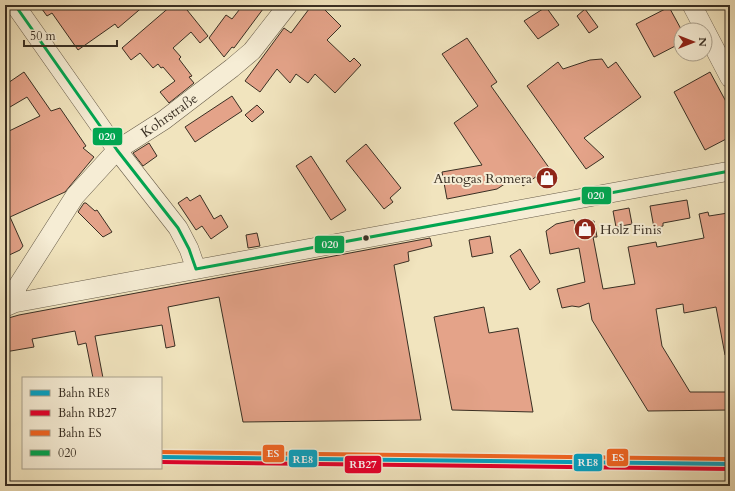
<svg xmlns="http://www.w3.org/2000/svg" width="735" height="491" font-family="Cardo,serif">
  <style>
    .building { fill: #e4a389; stroke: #392f23 }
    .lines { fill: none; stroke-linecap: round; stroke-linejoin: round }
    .minor-casing { stroke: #675c4a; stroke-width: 20 }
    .minor { stroke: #f6edd5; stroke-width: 19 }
    .bus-1-casing { stroke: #f6edd5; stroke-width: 6 }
    .bus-1 { stroke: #00a651; stroke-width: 3 }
    .rail-1-casing { stroke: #f6edd5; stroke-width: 7 }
    .rail-2-casing { stroke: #f6edd5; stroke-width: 7 }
    .rail-3-casing { stroke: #f6edd5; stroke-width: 7 }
    .rail-1 { stroke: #03a3c5; stroke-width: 4 }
    .rail-2 { stroke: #e4002b; stroke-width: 4 }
    .rail-3 { stroke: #f26522; stroke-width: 4 }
    .bus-dot { fill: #392f23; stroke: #f6edd5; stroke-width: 1.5 }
    .labels { text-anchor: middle; stroke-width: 4; stroke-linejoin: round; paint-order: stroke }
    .street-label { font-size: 14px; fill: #392f23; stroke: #f6edd5 }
    .poi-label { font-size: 14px; fill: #392f23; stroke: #f6edd5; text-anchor: end }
    .line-badge { stroke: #f6edd5; stroke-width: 1.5 }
    .badge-label { font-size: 11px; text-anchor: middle; font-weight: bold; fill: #fff }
  </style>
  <rect width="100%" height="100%" fill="#f1e4be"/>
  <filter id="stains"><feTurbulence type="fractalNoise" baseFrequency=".005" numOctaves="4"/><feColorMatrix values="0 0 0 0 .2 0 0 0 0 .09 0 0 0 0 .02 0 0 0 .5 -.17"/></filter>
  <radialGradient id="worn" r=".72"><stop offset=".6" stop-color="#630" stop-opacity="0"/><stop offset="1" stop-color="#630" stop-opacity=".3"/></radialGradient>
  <path class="building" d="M39,5H145L118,28L115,24L78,50L52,13L47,16Z
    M172,5H183L208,36L200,43L191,32L173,48L181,57L179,59L192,76L189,77L194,83L169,103L160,92L175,81L163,67L161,68L158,64L153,68L140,53L131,60L122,48Z
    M243,5H266L234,48L232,47L224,57L209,38L226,15L232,19Z
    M312,5H329L325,10L341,26L327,40L350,62L354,58L361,65L335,93L315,74L308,83L296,74L290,83L277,69L260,92L245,81L284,28L291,33Z
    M546,7L559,25L538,39L524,21Z
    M669,7L681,29V43L654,57L636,24Z
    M585,9L598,27L589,33L577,16Z
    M467,38L497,82L491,86L557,179L545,187L537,176L523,186L517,176L497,189L447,199L442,172L482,165L454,123L478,106L442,54Z
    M602,59L608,68L616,62L641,97L584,138L604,157L586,169L527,86L558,62L563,69L590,60Z
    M24,72L51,111L60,108L86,146L83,148L94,157L65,192L10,217L23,246L20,250L5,257V133L40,116L27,97L10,107L5,100V85Z
    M710,72L730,109V137L705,150L674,92Z
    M232,96L242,111L195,142L185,127Z
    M257,105L264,112L252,122L245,115Z
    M149,143L157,156L143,166L133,153Z
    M366,144L401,188L390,198L393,202L384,209L346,161Z
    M311,156L346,210L331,220L296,166Z
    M200,195L214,219L221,215L228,227L211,239L202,226L196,230L178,203L187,197L190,201Z
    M687,200L690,218L663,223V226L654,228L650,206Z
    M84,203H86L95,211L97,210L112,232L103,237L78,212Z
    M629,208L632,224L616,227L613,211Z
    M708,212L709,216L728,213L730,226V354L725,355L716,307L684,313L683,304L656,309L662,346L690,392H730V410L648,411L592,320L589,303L579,307L572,306L562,308L557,289L585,282L579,248L550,254L546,231L556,224L574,220L575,224L594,221L597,237H593L603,289L635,284L628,247L656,242L657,247L704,238L699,214Z
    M257,233L260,246L248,248L246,235Z
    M490,236L493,253L472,257L469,240Z
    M430,238L432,246L408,252L409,261L394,265L421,420L243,422L219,297L168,307L175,346L166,348L162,325L95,336L103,378H93L86,343L78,345L75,331L32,339L34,347L5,352V319L19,315Z
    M520,249L540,282L530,290L510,256Z
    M484,307L489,333L518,328L533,412L452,410L434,317Z"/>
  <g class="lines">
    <g class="minor-casing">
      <path id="minor" d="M15,5L117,150L178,228L189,249L196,269
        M692,5L705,30
        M705,30L730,78
        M14,303L730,171
        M5,307L14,303L17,287L75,196L117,150L164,120L232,68L252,51L288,5"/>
    </g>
    <use href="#minor" class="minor"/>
    <g class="bus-1-casing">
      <path id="bus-1" d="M15,5L117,150L178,228L189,249L196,269
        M196,269L730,171"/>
    </g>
    <use href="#bus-1" class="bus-1"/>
    <g class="rail-1-casing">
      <path id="rail-1" d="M161,457L730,464"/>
    </g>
    <g class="rail-2-casing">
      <path id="rail-2" d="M161,462L730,469"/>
    </g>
    <g class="rail-3-casing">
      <path id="rail-3" d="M161,452L730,459"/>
    </g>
    <use href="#rail-1" class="rail-1"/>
    <use href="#rail-2" class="rail-2"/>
    <use href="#rail-3" class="rail-3"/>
  </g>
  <defs>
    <g id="shop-disc" transform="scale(1.15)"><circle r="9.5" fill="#8f2418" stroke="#f6edd5"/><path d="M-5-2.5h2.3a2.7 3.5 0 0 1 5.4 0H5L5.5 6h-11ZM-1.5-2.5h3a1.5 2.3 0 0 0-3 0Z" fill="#fff"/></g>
  </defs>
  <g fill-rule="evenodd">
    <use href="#shop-disc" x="547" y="178"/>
    <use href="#shop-disc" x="585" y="229"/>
  </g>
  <circle class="bus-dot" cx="366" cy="238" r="3.5"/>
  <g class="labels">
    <g class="street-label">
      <text transform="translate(169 115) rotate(-35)" y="5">Kohrstraße</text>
    </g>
    <g class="poi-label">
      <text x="532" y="183">Autogas Romera</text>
      <text x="600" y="234" text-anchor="start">Holz Finis</text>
    </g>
  </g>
  <g class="line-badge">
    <rect x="92" y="127" width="31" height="19" rx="4" fill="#00a651"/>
    <rect x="581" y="186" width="31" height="19" rx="4" fill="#00a651"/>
    <rect x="314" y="235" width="31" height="19" rx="4" fill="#00a651"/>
    <rect x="262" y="444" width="23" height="19" rx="4" fill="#f26522"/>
    <rect x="606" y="448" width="23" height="19" rx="4" fill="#f26522"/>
    <rect x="288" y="449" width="30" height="19" rx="4" fill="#03a3c5"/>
    <rect x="573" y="453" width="30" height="19" rx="4" fill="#03a3c5"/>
    <rect x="344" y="455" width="38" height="19" rx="4" fill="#e4002b"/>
  </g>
  <g class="badge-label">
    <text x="107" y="140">020</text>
    <text x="596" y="199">020</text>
    <text x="330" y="248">020</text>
    <text x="273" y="457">ES</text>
    <text x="618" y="461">ES</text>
    <text x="303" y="463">RE8</text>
    <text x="588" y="466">RE8</text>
    <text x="363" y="468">RB27</text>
  </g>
  <rect width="735" height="491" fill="none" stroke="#f1e4be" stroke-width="20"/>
  <rect x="6" y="6" width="723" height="479" fill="none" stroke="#392f23" stroke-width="2"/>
  <rect x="10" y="10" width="715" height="471" fill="none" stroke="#392f23"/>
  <rect x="22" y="377" width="140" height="92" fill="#f6edd5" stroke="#aaa18e"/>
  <rect x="30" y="390" width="20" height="6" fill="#03a3c5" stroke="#aaa18e"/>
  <text x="58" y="397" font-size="12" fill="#392f23">Bahn RE8</text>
  <rect x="30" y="410" width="20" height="6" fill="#e4002b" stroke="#aaa18e"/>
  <text x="58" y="417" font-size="12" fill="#392f23">Bahn RB27</text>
  <rect x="30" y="430" width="20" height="6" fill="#f26522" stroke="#aaa18e"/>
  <text x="58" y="437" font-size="12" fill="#392f23">Bahn ES</text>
  <rect x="30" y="450" width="20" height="6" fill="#00a651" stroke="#aaa18e"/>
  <text x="58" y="457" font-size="12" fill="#392f23">020</text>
  <g transform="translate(693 42) rotate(90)"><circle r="19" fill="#f6edd5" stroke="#aaa18e"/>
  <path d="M0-3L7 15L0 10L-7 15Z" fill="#8f2418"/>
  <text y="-6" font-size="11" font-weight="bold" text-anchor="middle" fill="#392f23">N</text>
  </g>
  <path d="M24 40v6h93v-6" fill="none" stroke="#392f23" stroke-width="2"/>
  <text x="30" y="40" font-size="12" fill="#392f23" stroke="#f6edd5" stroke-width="3" paint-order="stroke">50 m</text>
  <rect width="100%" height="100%" filter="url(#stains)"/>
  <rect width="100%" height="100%" fill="url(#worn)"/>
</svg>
